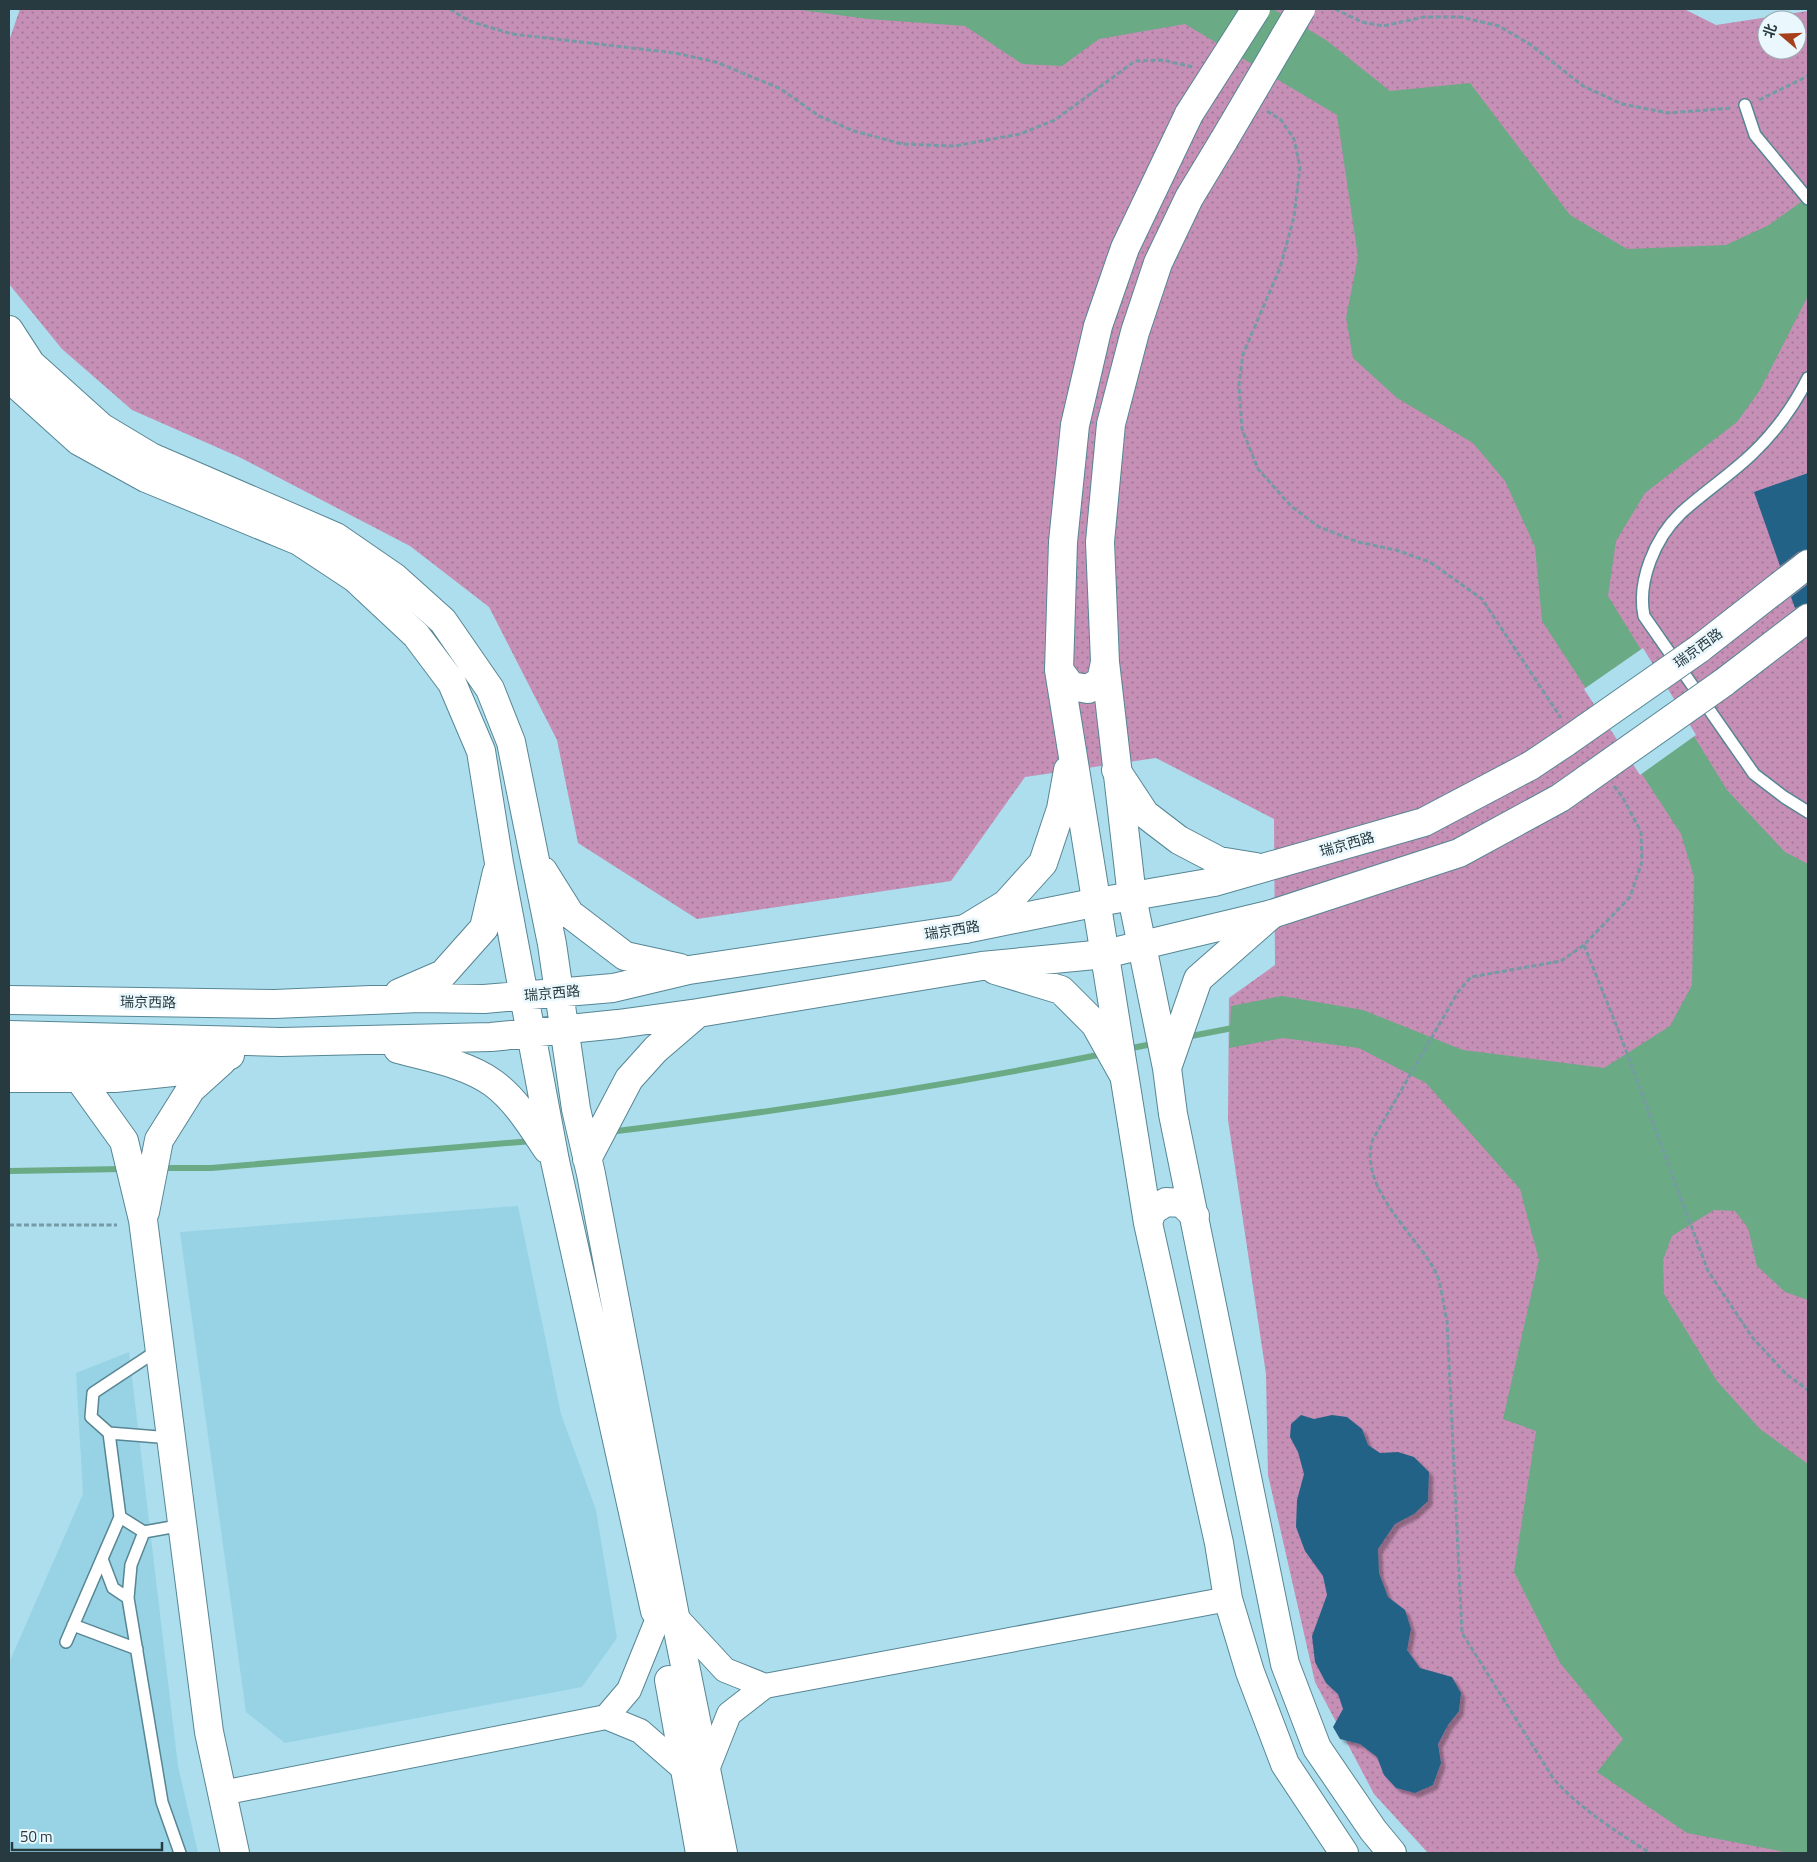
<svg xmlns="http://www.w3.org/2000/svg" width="1817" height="1862" font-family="'Titillium Web','Noto Sans SC',sans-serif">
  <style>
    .built { fill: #98d3e5 }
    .grass { fill: url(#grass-dots); fill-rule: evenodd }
    .water { fill: #6aaa85 }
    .pier { fill: #acdeed }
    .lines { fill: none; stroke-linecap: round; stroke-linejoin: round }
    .stream { stroke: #6aaa85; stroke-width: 6 }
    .building { fill: #246286; filter: url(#shadow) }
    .service-casing { stroke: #578694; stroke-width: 14 }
    .minor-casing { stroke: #578694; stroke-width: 26 }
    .tertiary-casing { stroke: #578694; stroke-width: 30 }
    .secondary-casing { stroke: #578694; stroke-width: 30 }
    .primary-casing { stroke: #578694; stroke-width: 30 }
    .path { stroke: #759ba6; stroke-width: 3; stroke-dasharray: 5 2.5; stroke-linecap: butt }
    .service { stroke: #fff; stroke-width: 11 }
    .minor { stroke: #fff; stroke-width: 24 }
    .tertiary { stroke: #fff; stroke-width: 28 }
    .secondary { stroke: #fff; stroke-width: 28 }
    .primary { stroke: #fff; stroke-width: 28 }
    .tertiary-bridge-casing { stroke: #578694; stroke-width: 30; stroke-linecap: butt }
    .secondary-bridge-casing { stroke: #578694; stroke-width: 30; stroke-linecap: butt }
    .tertiary-bridge { stroke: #fff; stroke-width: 28 }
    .secondary-bridge { stroke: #fff; stroke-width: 28 }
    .labels { text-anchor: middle; stroke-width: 5; stroke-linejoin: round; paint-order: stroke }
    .street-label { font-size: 14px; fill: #263a40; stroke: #eaf8fd }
  </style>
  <defs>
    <pattern id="grass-dots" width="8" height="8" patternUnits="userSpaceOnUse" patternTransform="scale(1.25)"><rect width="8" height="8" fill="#c68fb5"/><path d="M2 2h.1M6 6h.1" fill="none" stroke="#a17695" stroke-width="1.8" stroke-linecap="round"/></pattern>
    <filter id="shadow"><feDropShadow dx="4.5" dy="4.5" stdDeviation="1" flood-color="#0004"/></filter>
  </defs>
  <rect width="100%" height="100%" fill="#acdeed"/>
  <path class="built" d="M518,1206L561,1414L596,1510L617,1638L582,1687L285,1743L246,1712L180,1232Z
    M129,1352L178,1766L198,1853H9V1663L83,1494L76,1373Z"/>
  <path class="grass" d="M20,9H1684L1716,25L1808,11V1853H1428L1374,1794L1315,1682L1268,1475L1266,1374L1228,1120L1229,998L1275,965L1274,819L1156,758L1025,777L951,881L697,919L578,843L557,740L489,607L410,546L239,457L132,410L62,349L9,284V41ZM1767,20H1797V50H1767Z"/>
  <path class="water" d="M794,9H1273L1326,40L1390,91L1470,83L1570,215L1627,249L1726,245L1769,225L1808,197V296L1760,390L1737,422L1645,493L1616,541L1608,596L1727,790L1785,852L1808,864V1300L1785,1292L1757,1266L1748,1228L1735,1211L1714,1210L1672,1236L1663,1260L1664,1294L1717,1381L1760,1429L1808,1464V1853H1790L1687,1833L1597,1772L1623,1739L1560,1663L1514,1572L1536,1431L1503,1419L1539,1260L1520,1189L1426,1083L1359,1048L1283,1038L1229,1048L1231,1006L1282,996L1363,1010L1463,1050L1604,1068L1670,1026L1692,985L1694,877L1681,834L1542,621L1535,547L1505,481L1473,443L1397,398L1353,358L1346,318L1358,257L1337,115L1185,24L1099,39L1062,66L1022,64L965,26L868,19Z"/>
  <path class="pier" d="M1643,648L1696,735L1640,775L1584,689Z"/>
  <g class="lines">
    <path class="stream" d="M1186,1037L1238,1027
      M1127,1049L1157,1043
      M609,1132C774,1112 940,1087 1103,1054
      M161,1168H211L532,1141
      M9,1171L123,1169"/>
  </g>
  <path class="building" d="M1808,473V549L1798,552L1780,566L1754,492Z
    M1808,584V603L1795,608L1791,597Z
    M1301,1415L1314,1419L1332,1415L1347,1417L1362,1429L1368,1445L1380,1453L1398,1452L1414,1457L1429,1472L1428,1501L1414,1514L1395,1524L1378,1549L1379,1573L1388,1597L1405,1610L1411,1629L1407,1650L1420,1668L1452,1677L1461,1693L1459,1711L1448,1725L1438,1744L1441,1763L1433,1785L1415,1793L1396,1788L1384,1775L1377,1757L1360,1744L1340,1739L1333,1727L1343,1709L1338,1694L1326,1683L1315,1662L1312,1636L1327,1595L1323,1576L1305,1551L1296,1527L1297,1500L1304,1474L1298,1452L1290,1437L1291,1424Z"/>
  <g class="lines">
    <g class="service-casing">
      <path id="service" d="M1745,105L1755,135L1808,199
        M1808,378C1794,406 1775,432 1752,454C1730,475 1704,492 1681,513C1655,538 1637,581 1644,616L1754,774L1784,797L1808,812
        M158,1350L93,1393L91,1417L109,1433L171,1438
        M120,1517L144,1532L183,1525
        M144,1532L131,1565L128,1598L162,1802L180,1853
        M102,1559L113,1588L128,1598
        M73,1625L137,1649
        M66,1642L120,1517L109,1433"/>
    </g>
    <g class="minor-casing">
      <path id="minor" d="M675,1616L725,1670L765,1686L729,1714L706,1772
        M657,1621L629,1690L606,1717L640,1731L686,1771
        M765,1686L1228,1599
        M222,1793L606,1717"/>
    </g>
    <g class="tertiary-casing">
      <path id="tertiary" d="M9,330L31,364L101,427L151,457L336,537L394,577L443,621L490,689L511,742L552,944L576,1109L591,1174L675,1616L723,1853
        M9,371L17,385L79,441L146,478L299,541L355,578L416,635L452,683L481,751L499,863L555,1161L655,1611
        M1699,649L1808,564
        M1723,683L1808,618
        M1116,770L1145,814L1179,840L1219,861L1256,867
        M543,871L570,914L625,956L680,968
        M995,970L1061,990L1095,1024L1123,1074
        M399,993L443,974L484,928L497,872
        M9,1000L274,1004L420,998L484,999L613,988L689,970L965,929L1098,902L1214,882L1424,822L1530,766L1566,742
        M9,1035L281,1042L491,1037L618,1024L698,1013L982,966L1105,954L1272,914L1459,853L1560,798L1587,779
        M398,1049C428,1057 467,1064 493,1083C516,1100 531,1125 547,1149
        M78,1077L124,1141L143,1220L209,1732L235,1853
        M9,1078H115L173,1072L217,1059
        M587,1159L629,1079L656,1049L698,1013
        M145,1212L159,1140L191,1089L222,1061
        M669,1680L700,1853"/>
    </g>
    <g class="secondary-casing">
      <path id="secondary" d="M1189,114L1125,248L1098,326L1075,425L1063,542L1059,670L1148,1223L1219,1543L1228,1599L1250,1672L1285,1764L1344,1853
        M1224,140L1189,198L1158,263L1135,332L1111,424L1100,542L1105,662L1132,897L1167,1068L1173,1114L1285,1664L1317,1748L1373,1830L1392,1853
        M1059,670L1071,686L1088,689L1101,681L1105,662
        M965,929L1006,904L1043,863L1061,809L1068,770
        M1167,1068L1198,979L1272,914
        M1148,1223L1152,1211L1166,1202L1182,1203L1195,1216"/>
    </g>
    <g class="primary-casing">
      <path id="primary" d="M9,1059L230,1055"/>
    </g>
    <path class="path" d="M450,9L469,21L512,34L675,53L716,62L781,89L819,116L854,131L902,144L954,146L1020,134L1055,120L1135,61L1162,60L1193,67
      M1335,9L1362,22L1383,26L1424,17H1461L1499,26L1531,45L1583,86L1622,104L1668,113L1732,108
      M1759,100L1808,76
      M1267,111L1281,120L1294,139L1300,167L1294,217L1280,268L1243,354L1239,385L1242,429L1258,469L1291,506L1319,527L1358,542L1396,550L1430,562L1482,599L1561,718
      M1614,786L1623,798L1641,832L1642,862L1630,897L1584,945L1561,961L1471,977L1458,992L1373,1139C1357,1185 1413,1232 1434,1269C1442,1283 1443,1305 1447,1321L1462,1633L1553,1778C1581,1810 1616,1831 1650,1853
      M1584,945L1619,1032L1708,1271L1752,1337L1786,1374L1808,1390
      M9,1225H117"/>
    <use href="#service" class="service"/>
    <use href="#minor" class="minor"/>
    <use href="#tertiary" class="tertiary"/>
    <use href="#secondary" class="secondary"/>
    <use href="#primary" class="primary"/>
    <g class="tertiary-bridge-casing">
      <path id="tertiary-bridge" d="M1566,742L1699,649
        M1587,779L1723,683"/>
    </g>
    <g class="secondary-bridge-casing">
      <path id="secondary-bridge" d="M1189,114L1256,9
        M1224,140L1301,9"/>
    </g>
    <use href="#tertiary-bridge" class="tertiary-bridge"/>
    <use href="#secondary-bridge" class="secondary-bridge"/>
  </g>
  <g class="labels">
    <g class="street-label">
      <text transform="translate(1698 648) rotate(-36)" y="5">瑞京西路</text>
      <text transform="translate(1347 844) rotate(-16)" y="5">瑞京西路</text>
      <text transform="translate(952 930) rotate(-9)" y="5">瑞京西路</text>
      <text transform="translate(552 993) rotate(-5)" y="5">瑞京西路</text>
      <text transform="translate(148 1002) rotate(1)" y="5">瑞京西路</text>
    </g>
  </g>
  <rect width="1817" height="1862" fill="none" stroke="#263a40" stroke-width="20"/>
  <g transform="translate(1782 35) rotate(289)"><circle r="24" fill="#eaf8fd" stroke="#9cacb1"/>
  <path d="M0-4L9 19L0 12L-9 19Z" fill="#a63f1b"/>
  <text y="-8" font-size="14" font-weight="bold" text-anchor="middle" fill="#263a40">北</text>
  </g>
  <path d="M12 1842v8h150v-8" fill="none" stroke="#263a40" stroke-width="2.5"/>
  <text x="20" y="1842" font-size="15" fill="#263a40" stroke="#eaf8fd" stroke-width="4" paint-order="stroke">50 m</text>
</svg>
